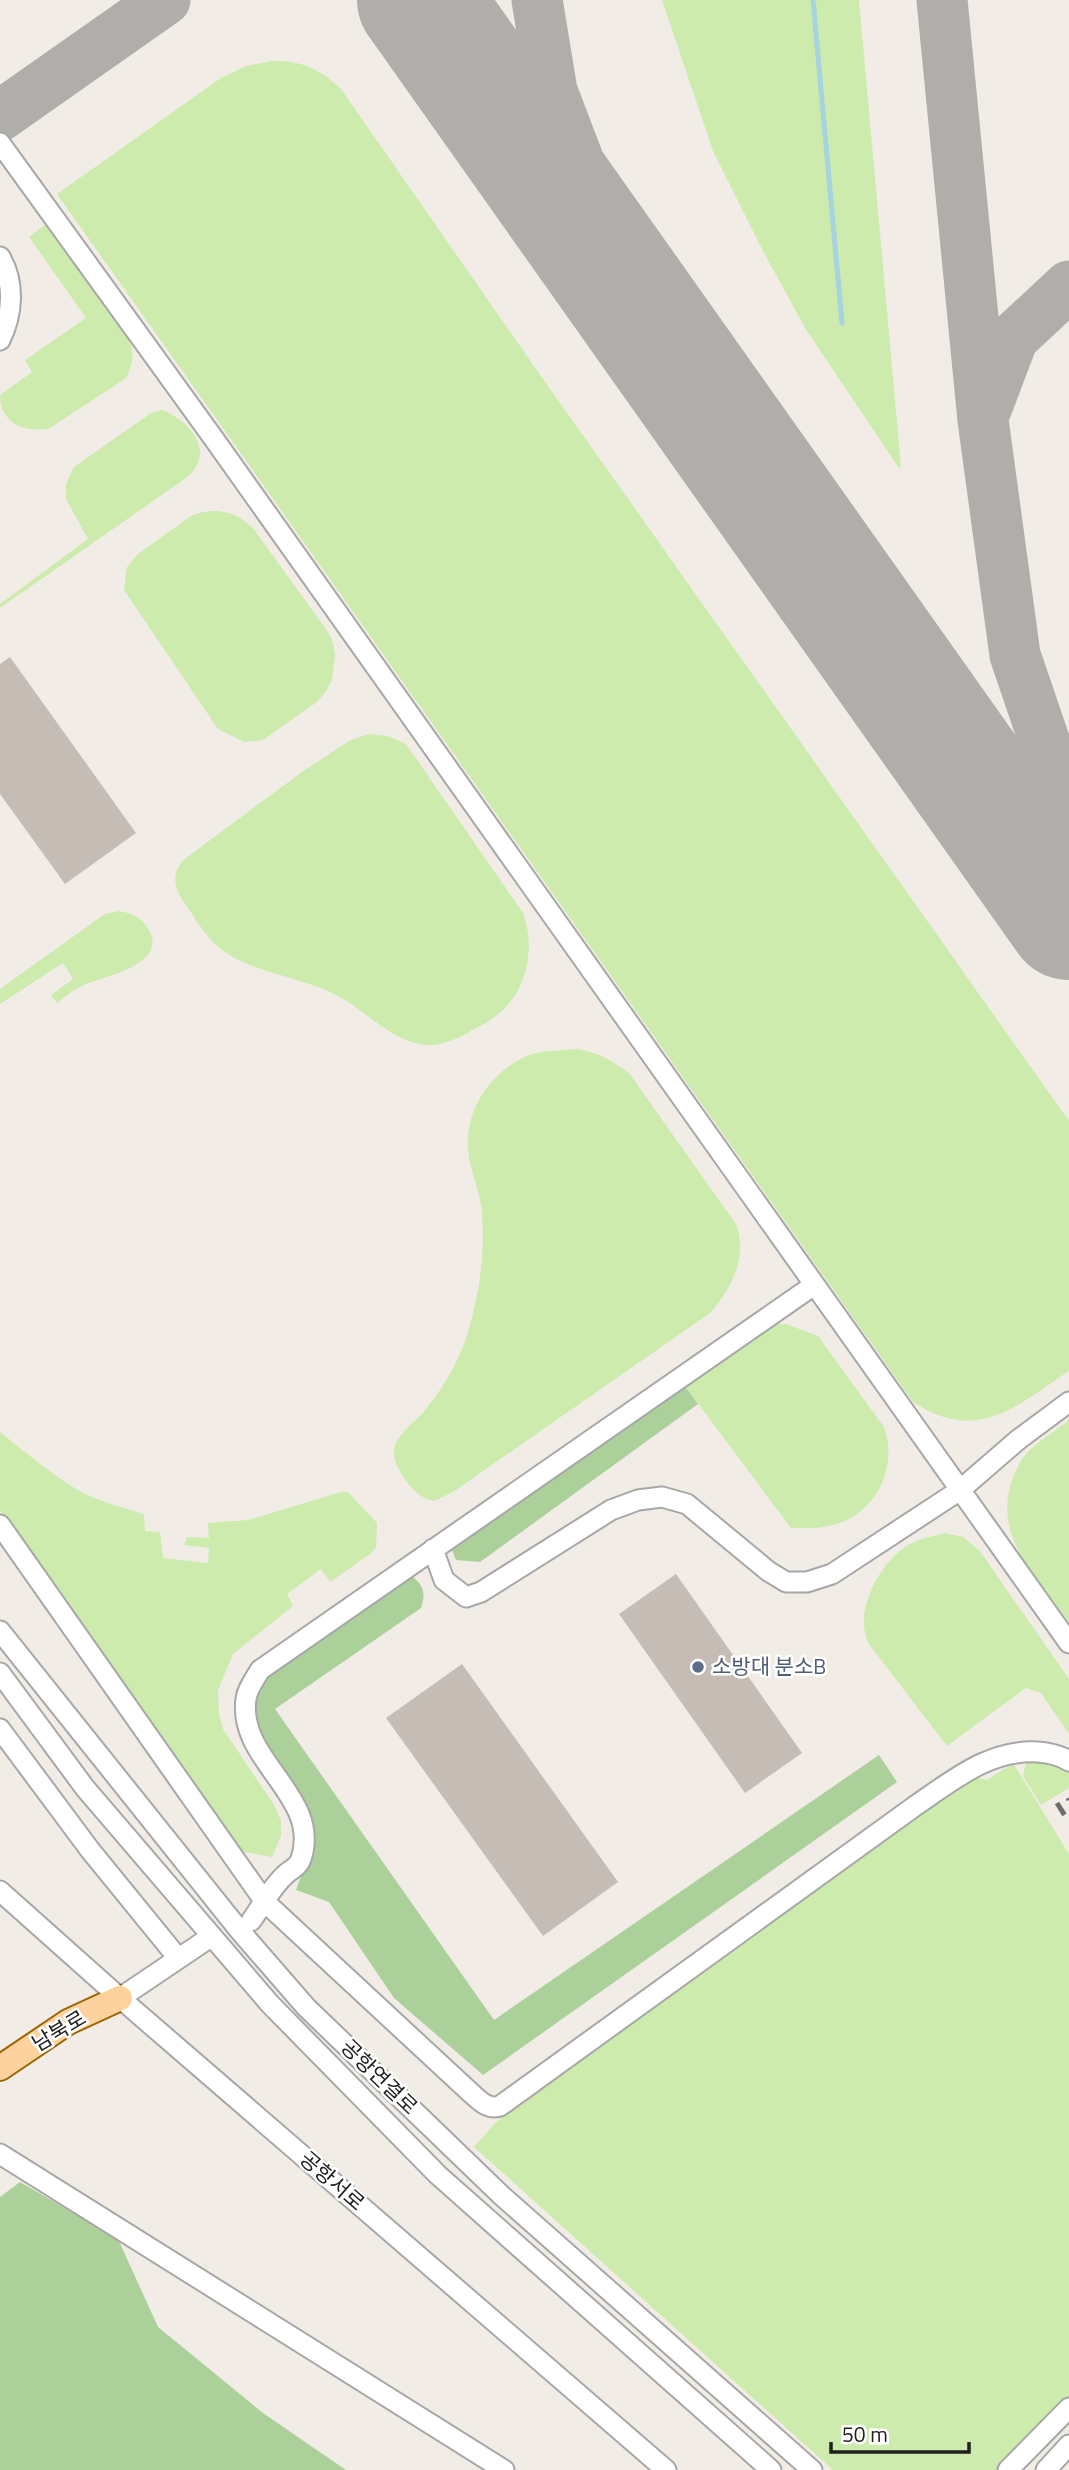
<svg xmlns="http://www.w3.org/2000/svg" width="1069" height="2470" font-family="'Titillium Web','Noto Sans KR',sans-serif">
  <style>
    .grass { fill: #ccebac }
    .forest { fill: #abd09a }
    .lines { fill: none; stroke-linecap: round; stroke-linejoin: round }
    .stream { stroke: #a6d3df; stroke-width: 5 }
    .taxiway { stroke: #b0aeaa; stroke-width: 51 }
    .runway { stroke: #b0aeaa; stroke-width: 124 }
    .building { fill: #c5bcb5 }
    .minor-casing { stroke: #a7a7a7; stroke-width: 23 }
    .major-casing { stroke: #9c6500; stroke-width: 28 }
    .minor { stroke: #fff; stroke-width: 19 }
    .major { stroke: #fdd29e; stroke-width: 24 }
    .rail { stroke: #6e6e6e; stroke-width: 5; stroke-dasharray: 14 14; stroke-linecap: butt }
    .service-dot { fill: #5c6f8a; stroke: #fff; stroke-width: 2.5 }
    .labels { text-anchor: middle; stroke-width: 5; stroke-linejoin: round; paint-order: stroke }
    .service-label { font-size: 21px; fill: #4e5e75; stroke: #fff; text-anchor: start }
    .street-label { font-size: 21px; fill: #202020; stroke: #fff }
  </style>
  <rect width="100%" height="100%" fill="#f1ede6"/>
  <path class="grass" d="M662,0H859L901,467L899,468L807,331L763,251L713,151Z
    M272,61C303,61 318,68 341,89L536,369L1069,1121V1371C1015,1407 977,1444 913,1402L57,194L221,78L246,66Z
    M45,225L130,341C134,355 133,364 126,378L50,428C25,434 0,423 0,395L32,372L25,360L86,318L29,237Z
    M162,410C182,417 209,441 197,465C195,470 190,474 186,478L0,608V604L88,539L66,499V484L74,467L151,413Z
    M213,511C230,511 240,516 253,528L328,632L333,642L335,655L332,680L326,691L317,702L263,740L244,742L218,729L124,590L127,567L138,554L191,516L202,512Z
    M368,734L388,736L406,744L523,913C536,947 527,992 497,1015C490,1021 482,1025 474,1029C461,1037 445,1045 429,1045C393,1044 366,1010 336,995C298,975 245,973 214,943C204,933 196,920 188,908C177,893 169,878 182,861L302,772L349,741Z
    M119,911C133,913 142,918 149,930C168,965 104,976 84,985C74,989 65,997 57,1003L51,995L73,979L63,963L0,1004V989L105,914Z
    M576,1049C598,1052 611,1060 629,1073L736,1224C748,1257 732,1288 710,1313L453,1492L434,1501C430,1500 423,1498 420,1495C408,1486 389,1461 395,1445C400,1432 417,1420 426,1409C446,1384 462,1356 470,1325C480,1289 485,1251 482,1214C481,1195 472,1176 469,1157C462,1113 489,1072 529,1055C542,1050 561,1051 576,1049Z
    M786,1324L818,1336L884,1427C896,1460 883,1500 851,1518C833,1528 811,1529 791,1528L676,1374L760,1325Z
    M1069,1420V1623C1038,1579 991,1536 1013,1478C1016,1470 1020,1461 1026,1454C1038,1441 1055,1431 1069,1420Z
    M0,1432C25,1452 49,1472 76,1489C97,1501 121,1507 144,1514L145,1531L160,1532L163,1558L208,1563L209,1548L184,1545L187,1537L209,1538L208,1523L248,1520L341,1492H348L377,1523L376,1547L370,1554L330,1582L321,1569L287,1594L293,1606L233,1654L218,1690L219,1713L223,1729L274,1805L281,1821V1836L272,1857L240,1851L0,1511Z
    M945,1533L963,1537L979,1550L1069,1679V1734L1041,1693L1026,1688L947,1746L868,1643C866,1636 863,1628 864,1621C864,1593 887,1555 912,1543C922,1538 934,1536 945,1533Z
    M1040,1760L1050,1762L1069,1771V1788L1041,1805L1023,1776L1026,1763Z
    M1013,1763L1069,1854V2400L1000,2470H833L474,2147L496,2122L595,2048L969,1776L987,1780Z"/>
  <path class="forest" d="M676,1374L698,1404L480,1562L456,1560L451,1548Z
    M408,1573C422,1583 427,1591 421,1608L275,1709L494,2020L879,1755L897,1782L483,2075L394,1998L329,1902L296,1890L312,1846L251,1730L252,1682Z
    M20,2182L118,2239L158,2327L263,2413L346,2470H0V2197Z"/>
  <g class="lines">
    <path class="stream" d="M813,0L842,323"/>
    <path class="taxiway" d="M537,0L552,91L632,301
      M942,0L983,420L1015,655L1069,813
      M0,116L165,0
      M987,407L1013,338L1069,286
      M919,706L1035,827L1069,857"/>
    <path class="runway" d="M419,0L1069,918"/>
  </g>
  <path class="building" d="M10,657L136,833L65,884L0,794V664Z
    M676,1574L802,1753L745,1793L619,1614Z
    M462,1664L618,1882L543,1936L386,1718Z"/>
  <g class="lines">
    <g class="minor-casing">
      <path id="minor" d="M0,143L214,439L1069,1643
        M0,257C15,282 13,314 0,340
        M0,1525L265,1902L471,2093C480,2101 488,2110 500,2106L915,1806C953,1780 990,1749 1038,1752C1049,1753 1060,1755 1069,1761
        M433,1549L444,1580L466,1597L481,1592L611,1510L638,1500L662,1497L687,1504L768,1571L786,1582H807L832,1574L960,1490L1019,1439L1069,1402
        M0,1631L240,1931L306,2007L501,2195L812,2470
        M0,1673L85,1788L270,2004L438,2175L771,2470
        M0,1729L90,1850L178,1958
        M0,1891L120,1998L666,2470
        M251,1921C262,1906 272,1886 286,1874C292,1869 299,1866 301,1859C322,1796 237,1761 246,1699C247,1689 255,1679 260,1670L814,1285
        M120,1998L212,1936
        M0,2154L504,2470
        M1008,2470L1069,2408
        M1046,2470L1069,2445"/>
    </g>
    <g class="major-casing">
      <path id="major" d="M0,2068L68,2022L120,1998"/>
    </g>
    <use href="#minor" class="minor"/>
    <use href="#major" class="major"/>
    <path class="rail" d="M1068,1798L1069,1800
      M1057,1803L1069,1822"/>
  </g>
  <circle class="service-dot" cx="698" cy="1667" r="7"/>
  <g class="labels">
    <g class="service-label">
      <text x="712" y="1674">소방대 분소B</text>
    </g>
    <g class="street-label">
      <text transform="translate(59 2031) rotate(-31)" y="7">남북로</text>
      <text transform="translate(379 2077) rotate(44)" y="7">공항연결로</text>
      <text transform="translate(332 2181) rotate(41)" y="7">공항서로</text>
    </g>
  </g>
  <path d="M831 2442v10h138v-10" fill="none" stroke="#202020" stroke-width="3.5"/>
  <text x="842" y="2442" font-size="21" fill="#202020" stroke="#ffffff" stroke-width="5" paint-order="stroke">50 m</text>
</svg>
